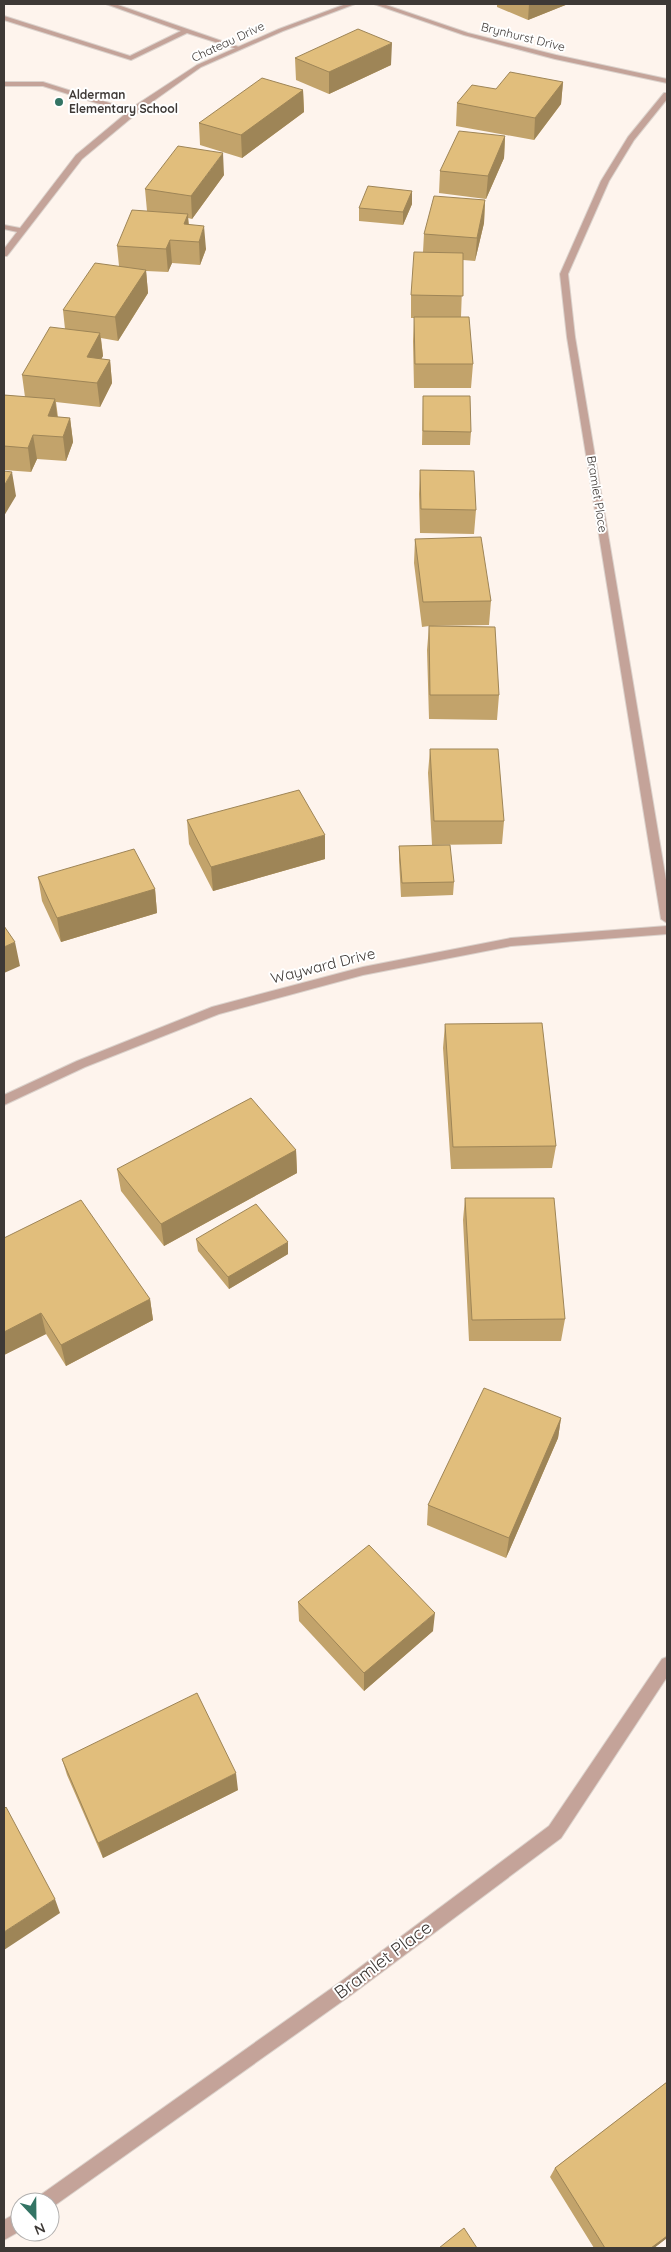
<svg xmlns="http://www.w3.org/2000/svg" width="671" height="2252" font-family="Quicksand,sans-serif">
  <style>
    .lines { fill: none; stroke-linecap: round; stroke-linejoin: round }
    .lane-casing { stroke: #dbd2cc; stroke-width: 2 }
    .street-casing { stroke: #dbd2cc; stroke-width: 2 }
    .lane { fill: #c4a399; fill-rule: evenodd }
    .street { fill: #c4a399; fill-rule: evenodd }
    .wall { fill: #c2a36b }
    .shaded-wall { fill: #9e8557 }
    .building { fill: #e1be7c; stroke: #9e8557 }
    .poi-dot { fill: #337464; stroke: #fff; stroke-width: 2 }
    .labels { text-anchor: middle; stroke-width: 4; stroke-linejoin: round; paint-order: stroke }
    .far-street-label { font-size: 12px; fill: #3e3936; stroke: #fff }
    .far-poi-label { font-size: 12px; font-weight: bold; fill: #3e3936; stroke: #fff; text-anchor: start }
    .street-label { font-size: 15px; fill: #3e3936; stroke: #fff }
    .near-street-label { font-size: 18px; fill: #3e3936; stroke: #fff }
  </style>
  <rect width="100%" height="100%" fill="#fef4ed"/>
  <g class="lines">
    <g class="lane-casing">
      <path id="lane" d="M106,4H115L242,48L237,49L187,33L131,60L4,20V16L130,56L181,31Z
        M4,82H43L138,112L131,114L43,86H4Z
        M4,225L25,229L26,231L22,233L4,229Z"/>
    </g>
    <g class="street-casing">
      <path id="street" d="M346,4H355L283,31L201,67L142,109L82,159L7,256H4V249L76,155L136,105L197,65L279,29Z
        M374,4H383L468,33L556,55L667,79V83L555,59L464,35Z
        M664,93H667V99L634,140L609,181L568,274L575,337L667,886V923L661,919L567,337L560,274L601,181L628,137Z
        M667,926V934L511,946L363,975L219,1014L85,1067L4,1105V1095L77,1061L212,1007L363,967L511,938Z
        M667,1657V1677L561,1838L351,1995L51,2208L50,2202H36L39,2196L339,1983L549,1826L662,1659Z
        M20,2211V2231L4,2240V2220Z"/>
    </g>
    <use href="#lane" class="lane"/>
    <use href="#street" class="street"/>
  </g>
  <path class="wall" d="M497,4H568L528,20L497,7Z
    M295,58L391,65L329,94L296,80Z
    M563,82L561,104L534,140L456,126L457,103L496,89Z
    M303,90L304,112L242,158L200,145L199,123Z
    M505,136L504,158L486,199L439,193L440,171Z
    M224,175L192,219L188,218L189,225L206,249L200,265L172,263L168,272L146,271L148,293L118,341L101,338L103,356L101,359L110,360L112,383L100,407L56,402L58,417L70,418L73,442L66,461L37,459L31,472L4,470V395L25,397L22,375L65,329L63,310L119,266L117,246L147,211L145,189Z
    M412,191V204L403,225L359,221V208Z
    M485,200L484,223L475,261L463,260L461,317L473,364L471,388H414L413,341L414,318H411V295L423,252L424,234Z
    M423,396L471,432L470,445H422Z
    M420,470L476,510L474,534L420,533L419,494Z
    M415,539L491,601L489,625L433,626L499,695L497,720L429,719L427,650L429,626L422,627L414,563Z
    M430,749L504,821L502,844L432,845L428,773Z
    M187,820L325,859L213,891L189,844Z
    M399,846L454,882L453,895L401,897L399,860Z
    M38,877L155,889L157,913L61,942L42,901Z
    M445,1024L556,1146L552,1168L451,1169L443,1048Z
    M296,1150L297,1173L164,1246L121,1191L117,1169Z
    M465,1198L565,1319L561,1341H469L463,1220Z
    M4,1238L150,1299L153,1320L66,1366L46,1334L4,1355Z
    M196,1239L288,1254L229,1289L198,1251Z
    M561,1418L558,1438L506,1558L427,1525L428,1505Z
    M298,1602L433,1631L364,1691L299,1621Z
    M62,1759L238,1790L103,1858L67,1775Z
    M667,2082V2238L654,2248H594L550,2177L555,2168Z"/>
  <path class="shaded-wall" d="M529,4H568L528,20Z
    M392,43L391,65L329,94V72Z
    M563,82L561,104L534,140L535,118Z
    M303,90L304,112L242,158L241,135Z
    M505,136L504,158L486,199L488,176Z
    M223,153L224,175L192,219L191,196Z
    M412,191V204L403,225V212Z
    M485,200L484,223L475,261L477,238Z
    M188,214L189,237L184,224Z
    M204,226L206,249L200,265L199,242Z
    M170,240L172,263L168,272L166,249Z
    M146,270L148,293L118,341L115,317Z
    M100,333L103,356L89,380L87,357Z
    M110,360L112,383L100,407L97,383Z
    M55,399L58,423L48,416Z
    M70,418L73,442L66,461L63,437Z
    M33,435L37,459L31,472L28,448Z
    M12,472L16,496L4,516V486Z
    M325,835V859L213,891L211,867Z
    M155,889L157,913L61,942L57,918Z
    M15,942L20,966L4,973V947Z
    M296,1150L297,1173L164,1246L161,1224Z
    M288,1242V1254L229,1289L228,1277Z
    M150,1299L153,1320L66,1366L61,1345Z
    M41,1313L46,1334L4,1355V1332Z
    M561,1418L558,1438L506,1558L509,1538Z
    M435,1613L433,1631L364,1691V1673Z
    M236,1773L238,1790L103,1858L98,1843Z
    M55,1899L60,1913L4,1950V1932Z
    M667,2236V2238L654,2248H651Z"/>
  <path class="building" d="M358,29L392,43L329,72L295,58Z
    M510,72L563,82L535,118L457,103L472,85L496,89Z
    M262,78L303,90L241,135L199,123Z
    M459,131L505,136L488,176L440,171Z
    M178,146L223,153L191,196L145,189Z
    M368,186L412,191L403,212L359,208Z
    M434,196L485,200L477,238L424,234Z
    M132,210L188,214L184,224L204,226L199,242L170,240L166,249L117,246Z
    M414,252L463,253V296L411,295Z
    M95,263L146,270L115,317L63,310Z
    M414,317H469L473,364H415Z
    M50,327L100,333L87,357L110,360L97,383L22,375Z
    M4,395L55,399L48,416L70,418L63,437L33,435L28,448L4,446Z
    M423,396H470L471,432L423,431Z
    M420,470L474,471L476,510L421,509Z
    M4,471L12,472L4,486Z
    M481,537L491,601L423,602L415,539Z
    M429,626L495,627L499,695H430Z
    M430,749H498L504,821H434Z
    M299,790L325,835L211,867L187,820Z
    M450,845L454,882L402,883L399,846Z
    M134,849L155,889L57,918L38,877Z
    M4,926L15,942L4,947Z
    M542,1023L556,1146L453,1147L445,1024Z
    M251,1098L296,1150L161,1224L117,1169Z
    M465,1198H554L565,1319L472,1320Z
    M81,1200L150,1299L61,1345L41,1313L4,1332V1238Z
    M256,1204L288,1242L228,1277L196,1239Z
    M484,1388L561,1418L509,1538L428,1505Z
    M369,1545L435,1613L364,1673L298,1602Z
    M197,1693L236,1773L98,1843L62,1759Z
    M6,1807L55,1899L4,1932V1809Z
    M667,2082V2236L651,2248H605L555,2168Z
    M464,2228L477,2248H439Z"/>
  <circle class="poi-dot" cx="59" cy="102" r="5"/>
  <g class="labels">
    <g class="far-street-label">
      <text transform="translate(523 37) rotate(14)" y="4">Brynhurst Drive</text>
      <text transform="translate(228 42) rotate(-25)" y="4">Chateau Drive</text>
      <text transform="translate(597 494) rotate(81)" y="4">Bramlet Place</text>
    </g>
    <g class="far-poi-label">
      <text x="69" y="99">Alderman<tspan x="69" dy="14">Elementary School</tspan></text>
    </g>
    <g class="street-label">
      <text transform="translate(323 966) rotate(-14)" y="5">Wayward Drive</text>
    </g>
    <g class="near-street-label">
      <text transform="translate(383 1960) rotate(-37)" y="6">Bramlet Place</text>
    </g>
  </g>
  <rect width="671" height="2252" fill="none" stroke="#3e3936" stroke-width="10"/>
  <g transform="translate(35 2217) rotate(158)"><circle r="24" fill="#ffffff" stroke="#b2b0af"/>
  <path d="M0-4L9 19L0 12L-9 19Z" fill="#337464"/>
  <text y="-8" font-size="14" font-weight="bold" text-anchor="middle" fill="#3e3936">N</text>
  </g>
</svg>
